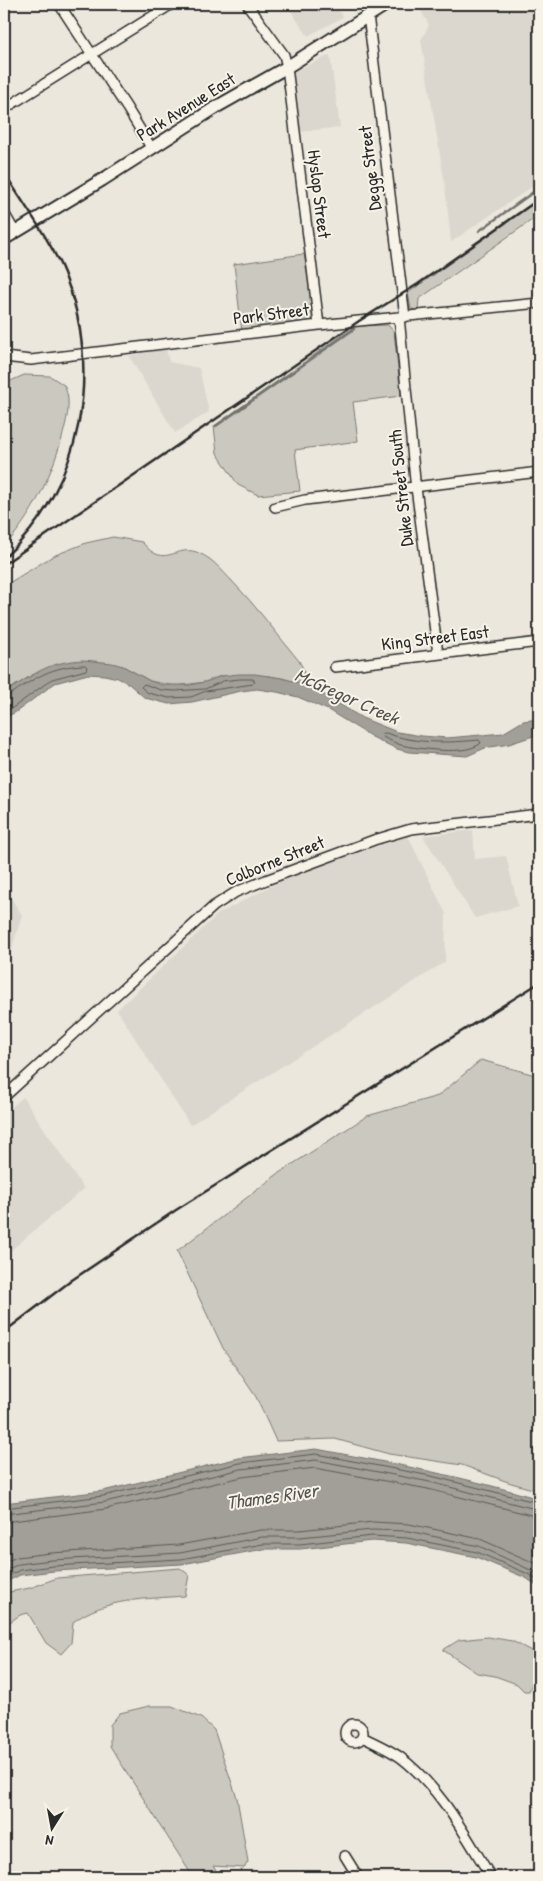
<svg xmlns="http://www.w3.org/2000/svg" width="543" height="1881" font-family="'Patrick Hand',sans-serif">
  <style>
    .built { fill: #dbd7ce }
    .green { fill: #cbc8bf; stroke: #7b7a75 }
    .water { fill: #a29f98; stroke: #72716c }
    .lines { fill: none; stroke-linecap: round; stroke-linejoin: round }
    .shore { stroke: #5b5957; stroke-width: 1 }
    .stream { stroke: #72716c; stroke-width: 2.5 }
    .minor-casing { stroke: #2b2b2b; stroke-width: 12 }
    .major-casing { stroke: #2b2b2b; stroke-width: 15 }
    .minor { stroke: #f7f3e8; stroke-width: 9 }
    .major { stroke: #f7f3e8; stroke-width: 11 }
    .rail { stroke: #2b2b2b; stroke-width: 2.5 }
    .labels { text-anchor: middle; stroke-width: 4; stroke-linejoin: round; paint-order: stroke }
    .street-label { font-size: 18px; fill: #2b2b2b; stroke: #f7f3e8 }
    .water-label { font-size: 19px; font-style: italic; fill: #555451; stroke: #f7f3e8 }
  </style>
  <rect width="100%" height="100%" fill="#ebe7dd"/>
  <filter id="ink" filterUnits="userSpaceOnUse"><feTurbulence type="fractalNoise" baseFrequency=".02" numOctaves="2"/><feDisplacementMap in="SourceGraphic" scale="10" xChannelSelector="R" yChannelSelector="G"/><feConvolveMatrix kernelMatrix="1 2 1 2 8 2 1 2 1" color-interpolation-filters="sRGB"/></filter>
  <g filter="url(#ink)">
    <path class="built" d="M286,4H335L343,17L308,36Z
      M414,4H539V182L451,242L445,185L421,40L429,25L421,11Z
      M330,55L340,127L299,132L292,77L293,72Z
      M166,348L169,362L199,368L209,412L175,433L129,356Z
      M473,830L475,859L506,856L518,906L475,918L423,836Z
      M408,836L446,914L445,962L190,1125L117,1010L218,914L292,875Z
      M4,887L22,915L4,975Z
      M23,1097L84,1189L4,1256V1114Z"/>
    <path class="green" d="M539,200V215L419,299L418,310L411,309L408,293Z
      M304,254L315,318L312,323L242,332L234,264Z
      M388,325L394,332L401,396L353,402L358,441L295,450L300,491L258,495L238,485L217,453L214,426L355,326Z
      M24,375L50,376L64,385C66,390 68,395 68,400C69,413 65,426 62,438C50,479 32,516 4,547V384Z
      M113,537L142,542C166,572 176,541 201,554C214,560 222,571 232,581C256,606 277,634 299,661C303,668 307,674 301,681H293L270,676H221L205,682L175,686L150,681L123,666L32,675L4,693V586L53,556L86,543Z
      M481,1060L535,1075L539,1078V1491L508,1482L462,1465L389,1454L335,1439L276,1441L256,1397L223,1348L177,1251L279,1173L367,1116L438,1096Z
      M180,1568L189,1575L185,1596C147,1599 105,1598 73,1622L71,1643L61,1654L46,1643L28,1613L20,1615L4,1626V1593L30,1588L57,1578Z
      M488,1637L512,1641L539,1655L537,1673L529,1691H524L517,1684L495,1676L477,1673L443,1650L459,1640Z
      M149,1706H172L201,1718L214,1730L237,1798L248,1862L244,1868L213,1866L220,1877H193L110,1746V1725L120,1713Z"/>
    <path class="water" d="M84,660L112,663L123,666L150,681L162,685H190L205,682L221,676L239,674H255L282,678L310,686L362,718L397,732L422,736L447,738L503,733L523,721L539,719V734L509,744L485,748L467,756L409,752L397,749L372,737L328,710L298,697L277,692L257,689L241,691L192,702L169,704L145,698L129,684L118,678L104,675L88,674L55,683L16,712L4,718V693C35,674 46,662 84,660Z
      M316,1449C391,1463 466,1477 539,1499V1587L526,1578L476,1557L406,1543L372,1541L300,1549H264L182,1564L54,1571L20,1575L4,1583V1503L103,1491L239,1458Z"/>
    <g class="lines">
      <path class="shore" d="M240,679H253L255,682L253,684L206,691L191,697L169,698L148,693L141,687L144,684L161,690L175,691L205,689L223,681Z
        M4,697L8,696C35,678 51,666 85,665L87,667L86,670L52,679L14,707L4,712
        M386,733C416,744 447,743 479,740L481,743C467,756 420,749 401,745C395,743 389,740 383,737L382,734Z
        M4,1508L103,1496L240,1463L316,1454L431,1476L539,1503
        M4,1514L105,1502L241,1469L316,1460L430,1482L539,1510
        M4,1522L106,1509L242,1477L315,1468L428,1489L539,1517
        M4,1562L17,1557L51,1553L179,1545L261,1530H300L373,1522L409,1524L480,1539L539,1565
        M4,1571L19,1564L52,1560L180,1553L262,1537H300L372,1530L408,1531L479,1546L539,1574
        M4,1578L20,1570L53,1566L181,1559L263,1544H300L372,1536L407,1538L477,1552L528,1574L539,1581"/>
      <path class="stream" d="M479,231L539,188
        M216,426L354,329"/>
      <g class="minor-casing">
        <path id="minor" d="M59,4L127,108L152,149
          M247,4L284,55L287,67L319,325
          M368,15L405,317
          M4,109L172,4
          M4,213L15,232
          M399,317L415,480L438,654
          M4,357L31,360L319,325L539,303
          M275,507L305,500L539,472
          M335,667L539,642
          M4,1097L214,906L236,892L266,880L374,840L411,829L539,814
          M345 1733a9 9 0 1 1 18 0a9 9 0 1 1-18 0Z
          M362,1737C375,1743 388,1749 400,1757C441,1788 465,1835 491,1877
          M345,1856L358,1877"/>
      </g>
      <g class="major-casing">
        <path id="major" d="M4,239L102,180L218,106L287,67L387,4"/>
      </g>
      <use href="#minor" class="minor"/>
      <use href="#major" class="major"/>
      <path class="rail" d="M4,172C23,204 50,239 64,273C103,368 83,486 6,556
        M4,564L359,321L418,284L539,199
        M4,1332L72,1280L176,1210L539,983"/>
    </g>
  </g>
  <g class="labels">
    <g class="street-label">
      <text transform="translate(186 107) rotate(-32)" y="6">Park Avenue East</text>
      <text transform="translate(370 168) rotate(-97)" y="6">Degge Street</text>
      <text transform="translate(319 194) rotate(83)" y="6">Hyslop Street</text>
      <text transform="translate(271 314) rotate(-7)" y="6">Park Street</text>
      <text transform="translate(401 488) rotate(-96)" y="6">Duke Street South</text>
      <text transform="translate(435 638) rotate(-7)" y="6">King Street East</text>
      <text transform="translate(275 861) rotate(-22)" y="6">Colborne Street</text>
    </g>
    <g class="water-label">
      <text transform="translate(347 696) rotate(24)" y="7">McGregor Creek</text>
      <text transform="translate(272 1496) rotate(-8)" y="7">Thames River</text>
    </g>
  </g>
  <rect width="543" height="1881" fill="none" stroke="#f7f3e8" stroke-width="20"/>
  <rect x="10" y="10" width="523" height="1861" fill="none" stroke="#2b2b2b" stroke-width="2" filter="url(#ink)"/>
  <g transform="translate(52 1828) rotate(191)" stroke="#f7f3e8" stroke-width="4" paint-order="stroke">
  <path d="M0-4L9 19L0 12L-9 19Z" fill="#2b2b2b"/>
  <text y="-8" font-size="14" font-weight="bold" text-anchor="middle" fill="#2b2b2b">N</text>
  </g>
</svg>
